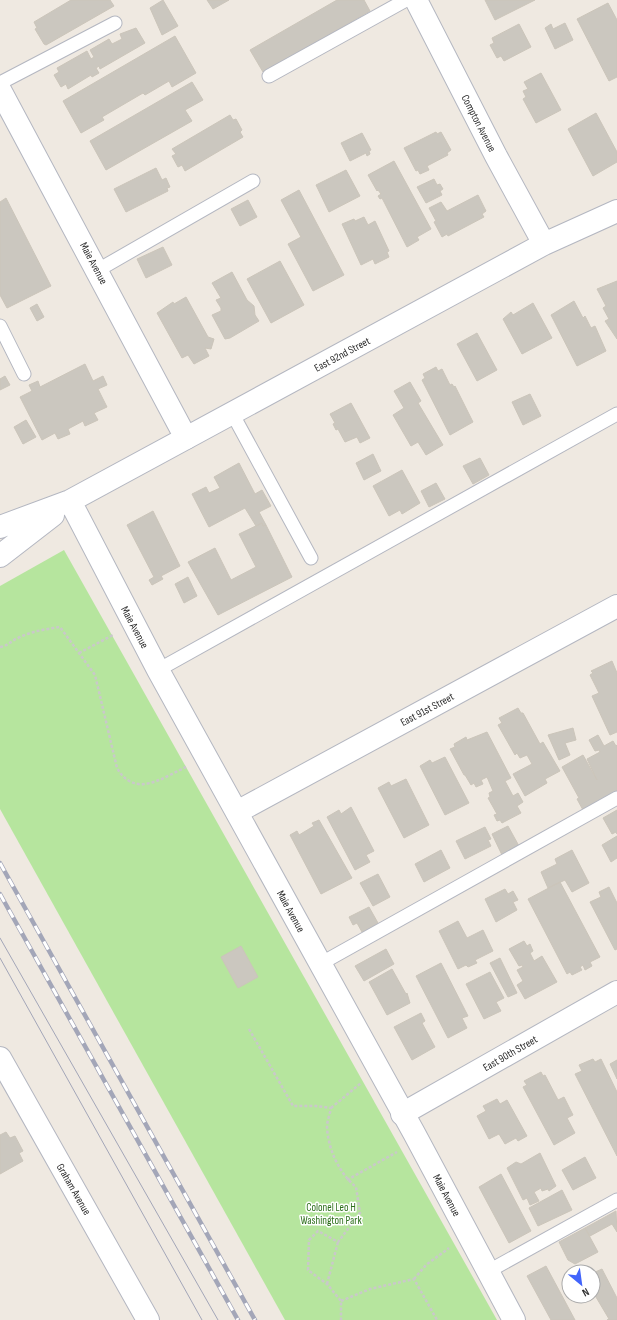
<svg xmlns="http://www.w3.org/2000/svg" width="617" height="1320" font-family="'Sofia Sans Condensed',sans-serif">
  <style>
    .green { fill: #b6e59e }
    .building { fill: #cbc7bf; stroke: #cbc5ba }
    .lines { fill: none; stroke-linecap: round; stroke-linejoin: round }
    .lane-casing { stroke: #b4b7c1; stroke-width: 15 }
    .street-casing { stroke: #b4b7c1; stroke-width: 24 }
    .secondary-casing { stroke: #b4b7c1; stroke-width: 24 }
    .path { stroke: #c9c9c9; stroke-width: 2.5; stroke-dasharray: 3 2; stroke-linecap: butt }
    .lane { stroke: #fff; stroke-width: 13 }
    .street { stroke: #fff; stroke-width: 22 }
    .secondary { stroke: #fff; stroke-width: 22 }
    .tram { stroke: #a3a6b8; stroke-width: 1 }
    .rail-casing { stroke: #a3a6b8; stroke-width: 4.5 }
    .rail { stroke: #fff; stroke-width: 3; stroke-dasharray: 9; stroke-linecap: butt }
    .labels { text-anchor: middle; stroke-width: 3; stroke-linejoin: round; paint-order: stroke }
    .street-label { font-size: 11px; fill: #2e2e2e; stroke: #fff }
    .park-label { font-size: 11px; fill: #2c6e1b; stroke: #fff }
  </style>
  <rect width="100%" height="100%" fill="#efe9e1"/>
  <path class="green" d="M64,550L497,1320H285L0,809V586Z"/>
  <path class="building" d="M71,0H110L114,6L46,45L44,44L35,29L37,28L34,22Z
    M163,0L178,26L162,35L150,8Z
    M207,0H229L213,9Z
    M337,0H364L370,11L263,72L250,50Z
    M485,0H535L495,20Z
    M608,3L617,20V77L609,81L577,19Z
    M565,23L573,40L555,49L545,28L551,24L553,29Z
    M519,24L531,47L504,61L501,56L497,58L490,45L494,43L492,38Z
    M136,28L145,43L100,69L99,66L96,68L99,73L92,77L91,75L68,89L66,84L61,87L54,75L59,72L57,68L87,51L91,59L94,57L90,50L109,39L112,44L122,39L120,34Z
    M175,36L196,73L172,87L169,81L145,95L143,93L102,117L104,120L81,133L63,101Z
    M541,73L561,110L536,123L523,99L526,97L523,91L528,89L524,82Z
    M192,82L203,100L185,110L192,121L106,170L90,141Z
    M596,113L617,152V162L593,176L568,129Z
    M230,115L233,120L236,119L242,130L240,132L243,137L185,171L182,165L178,167L172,156L176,154L172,149Z
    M436,132L437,134L441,132L451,150L447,153L448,155L427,166L429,170L420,174L418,170L416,171L404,148Z
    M362,133L371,150L369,151L370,154L367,156L366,153L350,161L341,143Z
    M394,161L431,229L417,237L419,240L407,247L382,198L380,199L378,196L381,194L378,190L377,191L368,175Z
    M156,168L162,180L166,178L170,187L167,188L168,191L126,212L114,189Z
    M346,170L360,196L329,212L316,185Z
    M434,179L437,185L440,184L443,189L440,191L442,195L426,203L417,187Z
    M299,190L344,275L313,291L288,244L301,237L281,200Z
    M478,195L486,211L482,214L484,217L448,236L447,234L442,237L434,222L436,221L429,208L441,202L447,211Z
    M6,198L51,286L7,308L0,295V202Z
    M248,200L257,217L240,226L231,209Z
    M364,217L368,225L375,221L389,251L387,252L389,257L375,264L373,259L361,265L342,224L354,219L355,221Z
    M163,247L172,265L146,278L137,259Z
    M280,261L304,305L271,323L247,279Z
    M232,272L247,300L254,306L255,315L259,321L230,338L225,339L212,315L221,311V308L216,300L221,298L212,283Z
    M617,281V339L605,321L609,319L603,308L606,306L597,289Z
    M186,297L208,337L214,339L211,349L205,348L209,356L194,364L188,355L182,358L157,313L173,302L174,304Z
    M574,301L583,318L585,316L591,328L595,326L606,351L577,366L551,315Z
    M533,303L552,338L522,354L503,319L511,312L513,315Z
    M37,304L44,317L37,321L30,308Z
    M477,333L497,370L477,381L457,344Z
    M85,364L93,381L103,376L107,385L98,389L107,407L94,413L98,420L85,426L83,421L68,429L70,434L58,439L55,433L42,440L20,397L32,391L29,385L38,381L40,387Z
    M436,367L438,371L442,369L450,385L452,384L454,387L455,386L473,422L450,435L422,380L425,378L423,374Z
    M5,376L10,385L0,390V379Z
    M410,382L421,401L418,403L443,445L426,455L418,442L411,446L393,415L404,408L394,391Z
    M530,394L541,416L523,425L512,402Z
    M351,403L370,438L360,443L357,437L345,442L338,429L336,430L333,424L335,423L330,414Z
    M26,420L36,437L23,444L14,427Z
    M373,454L381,471L364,480L356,463Z
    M480,458L489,475L473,484L463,466Z
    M239,463L255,494L262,490L271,506L259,512L266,525L263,526L262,523L256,526L245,508L209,527L192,494L206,487L209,493L220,488L214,477Z
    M402,470L420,503L402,514L400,510L389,516L373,486Z
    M436,483L445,499L429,507L421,491Z
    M153,511L180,566L161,576L163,579L152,585L149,580L154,577L127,525Z
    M262,523L263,526L266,525L292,577L218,615L188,562L215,548L231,580L256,567L239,534Z
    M188,577L197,596L184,603L175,584Z
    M612,661L617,673V732L610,735L592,696L599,693L590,675L593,673L591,671Z
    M518,708L521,713H523L540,744L543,742L560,771L545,779L547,783L525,796L513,774L532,764L527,755L520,758L517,753L515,755L498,725L502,723L499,718Z
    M573,728L576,740L565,743L570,755L559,760L548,735Z
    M487,732L511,778L505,781L513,796L518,793L523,802L517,806L521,813L502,823L500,820L497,821L494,815L497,814L488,798L490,797L489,793L493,791L487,777L481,780L483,784L476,787L474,783L471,785L465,775H464L450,749L455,747L454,744L466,737L467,740Z
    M598,735L604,746L613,741L616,746L617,745V792L583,810L577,799L579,798L562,767L583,755L597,780L587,759L600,752L599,750L595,751L589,740Z
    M445,757L469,803L445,815L420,766L430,760L432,763Z
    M406,779L429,825L404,838L378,788L389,782L391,786Z
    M351,807L374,851L366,855L370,862L355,870L327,817L339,810L341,814Z
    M617,810V834L616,832L612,834L603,818Z
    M319,820L352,878L321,894L290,835L297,831L299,835L314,826L312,823Z
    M508,826L519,846L502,855L492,834Z
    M485,827L491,839L488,840L491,846L465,859L456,841Z
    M617,836V858L611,862L602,845Z
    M441,850L450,868L424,882L415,864Z
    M572,850L589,883L572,892L565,880L548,888L541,872L557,864L555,859Z
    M378,874L390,897L373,906L360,883Z
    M560,882L600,957L590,962L592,966L585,970L583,965L580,967L582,970L572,975L570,972L567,974L528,899Z
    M609,887L617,903V949L615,950L590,902L601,897L599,892Z
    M505,889L508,894L513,891L518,900L513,902L517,910L496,922L485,899Z
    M369,907L378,923L362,932L357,923L353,925L349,917Z
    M458,921L467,938L483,930L493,951L475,960L477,963L468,967L466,965L458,969L439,931Z
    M524,941L527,946L530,944L533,951L530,953L534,961L542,956L557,982L525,999L517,985L523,981L517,970L523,967L522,965L519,966L509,949Z
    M241,946L258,977L238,988L221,957Z
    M386,949L394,964L364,981L355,966Z
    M500,958L517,993L508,997L490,963Z
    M441,963L468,1016L462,1018L467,1028L448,1038L416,976Z
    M392,969L406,994L407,993L410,1003L387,1015L369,982Z
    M490,972L504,998L496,1002L501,1011L484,1019L466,984Z
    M421,1013L425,1021L422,1023L435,1047L412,1060L394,1027Z
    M593,1059L595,1062L601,1059L617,1092V1156L575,1074L582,1071L579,1065Z
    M617,1060V1079L610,1064Z
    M541,1072L543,1076L545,1075L558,1100L564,1097L573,1115L567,1118L575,1133L554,1145L523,1087L527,1085L524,1081Z
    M497,1099L500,1104L507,1100L527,1136L518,1141L516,1138L505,1144L499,1134L489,1139L477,1116L486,1111L483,1106Z
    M6,1132L10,1138L15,1136L23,1151L19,1153L23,1161L0,1174V1135Z
    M540,1153L556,1186L549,1191L548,1189L542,1191L541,1188L534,1192L539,1201L530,1205L527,1198L523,1200L507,1168L516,1162L521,1164Z
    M585,1157L596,1178L573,1190L562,1170Z
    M501,1174L531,1231L509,1243L479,1187Z
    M562,1190L572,1210L538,1226L529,1208Z
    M616,1211L617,1232L612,1224L590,1236L585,1228Z
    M585,1228L598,1252L575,1264L568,1260L559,1242Z
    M546,1266L575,1320H551L527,1276Z
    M602,1269L617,1298V1320H607L609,1319L593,1292V1273Z"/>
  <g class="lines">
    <g class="lane-casing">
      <path id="lane" d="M269,76L406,0
        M0,83L115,23
        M98,270L253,181
        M0,326L24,374
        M232,413L311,558
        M158,670L617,414
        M320,964L617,798
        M487,1272L617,1200"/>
    </g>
    <g class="street-casing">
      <path id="street" d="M0,90L186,438
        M237,812L617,606
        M402,1114L617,992"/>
    </g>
    <g class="secondary-casing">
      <path id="secondary" d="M416,0L496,156L544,244
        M70,501L158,670L414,1133L514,1320
        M0,527L70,501L544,244L617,211
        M0,556L53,515
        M0,1058L148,1320"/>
    </g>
    <path class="path" d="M0,647C8,646 12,640 20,637C33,631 47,629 60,627L95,675L117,768C135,799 162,778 186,767
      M79,653L113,635
      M249,1029L293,1106H316L331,1108C330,1114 327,1121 327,1127C328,1149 339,1173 356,1187L360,1213L338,1242L318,1231L309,1240L308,1270L327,1284L341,1301V1320
      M331,1108L361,1083
      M347,1180L397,1152
      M414,1279L426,1265L449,1248
      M327,1284L338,1242
      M341,1301L370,1289L414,1279L437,1320"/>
    <use href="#lane" class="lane"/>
    <use href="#street" class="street"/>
    <use href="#secondary" class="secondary"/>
    <path class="tram" d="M0,938L218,1320
      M0,958L202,1320"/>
    <g class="rail-casing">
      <path id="rail" d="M0,863L255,1320
        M0,894L238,1320"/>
    </g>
    <use href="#rail" class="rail"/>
  </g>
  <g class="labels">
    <g class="street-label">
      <text transform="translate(479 123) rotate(63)" y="4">Compton Avenue</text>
      <text transform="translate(94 263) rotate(62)" y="4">Maie Avenue</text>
      <text transform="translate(342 354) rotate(-28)" y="4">East 92nd Street</text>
      <text transform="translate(135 627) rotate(62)" y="4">Maie Avenue</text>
      <text transform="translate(427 709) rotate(-28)" y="4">East 91st Street</text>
      <text transform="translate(291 911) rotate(61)" y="4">Maie Avenue</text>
      <text transform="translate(510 1053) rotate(-30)" y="4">East 90th Street</text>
      <text transform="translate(74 1189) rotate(60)" y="4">Graham Avenue</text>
      <text transform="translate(447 1195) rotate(62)" y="4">Maie Avenue</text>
    </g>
    <g class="park-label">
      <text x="331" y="1211">Colonel Leo H<tspan x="331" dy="13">Washington Park</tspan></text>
    </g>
  </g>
  <g transform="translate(581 1284) rotate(151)"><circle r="19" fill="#ffffff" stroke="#ababab"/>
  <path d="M0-3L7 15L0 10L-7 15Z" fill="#4264fb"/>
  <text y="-6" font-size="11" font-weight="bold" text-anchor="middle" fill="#2e2e2e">N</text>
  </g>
</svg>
